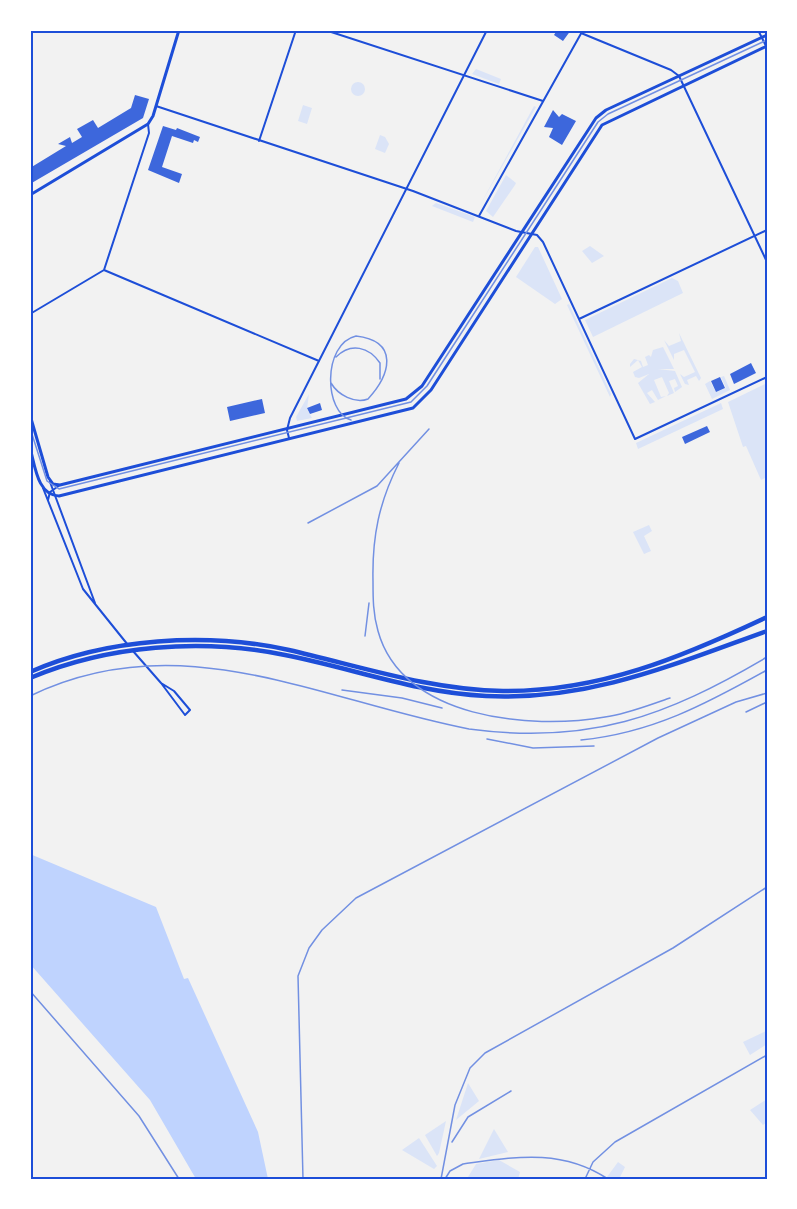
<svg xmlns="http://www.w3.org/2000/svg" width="797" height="1209" font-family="Bitter,serif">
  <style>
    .green { fill: #dbe4f7 }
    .water { fill: #bfd3fe }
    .building { fill: #3d67dc }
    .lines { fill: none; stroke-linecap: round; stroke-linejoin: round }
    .minor { stroke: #1d4ed8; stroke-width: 2 }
    .tertiary { stroke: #1d4ed8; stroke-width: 3 }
    .secondary { stroke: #1d4ed8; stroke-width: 3 }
    .motorway { stroke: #1d4ed8; stroke-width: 4.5 }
    .tram { stroke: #7290e2; stroke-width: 1.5 }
    .rail { stroke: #7290e2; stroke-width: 1.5 }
    .neatline { fill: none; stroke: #1d4ed8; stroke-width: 2 }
  </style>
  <rect width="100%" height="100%" fill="#f2f2f2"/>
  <path class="green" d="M476,69L501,79L499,84L472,74Z
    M351 89a7 7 0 1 1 14 0a7 7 0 1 1-14 0Z
    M303,105L312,108L307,124L298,121Z
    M534,106L536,107L479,207Z
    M380,135L385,137L389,144L385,153L375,149Z
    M506,175L516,183L515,185L493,217L486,211Z
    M436,203L475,217L473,222L432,206Z
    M590,246L604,256L592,263L582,251Z
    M535,247H538L562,299L555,304L516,277Z
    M672,278L678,281L683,293L593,337L585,320Z
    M569,304L611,394L610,397L567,305Z
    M679,333L701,378L699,381L696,376L687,380L689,385L685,384L680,374L684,377L695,372L684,350L674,354V360L664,340L669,346L681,341Z
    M663,347L674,369H658L675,371L682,387L675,392L674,388L678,386L675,379L669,381L674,393L667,396L669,393L662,377L654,380L661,397L666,396L658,400L652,390L647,393L655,402L650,404L638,383L649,374L639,378L635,377L633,372L642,367L638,360L630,367V364L634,359L641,361L643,367L648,365L645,357L649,355L651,357L653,350Z
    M724,376L730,390L712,399L705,384L710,381L716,392L726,388L721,377Z
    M767,383V477L761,480L746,446L743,447L728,402Z
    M309,394L307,409L312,418L297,421L296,417Z
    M721,403L723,409L638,449L636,443Z
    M649,525L652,531L644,536L651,551L644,554L633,532Z
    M766,1031L767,1044L750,1055L743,1042Z
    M468,1083L479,1101L456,1120Z
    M767,1099V1122L763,1125L750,1110Z
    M446,1121L439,1153L437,1156L425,1135Z
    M494,1129L508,1152L479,1159Z
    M419,1138L437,1166L434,1169L402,1150Z
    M499,1160L520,1172L518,1179L468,1177L476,1164Z
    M618,1162L625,1167L620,1177L610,1179L607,1177Z"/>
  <path class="water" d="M30,854L156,907L184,979L188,978L258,1132L268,1179H196L150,1100L30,964Z"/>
  <path class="building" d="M557,30H571L563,41L554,35Z
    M135,95L149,99L143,118L30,184V168L66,146L58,144L70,137L72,143L82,137L77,129L93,120L98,128L131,108Z
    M553,110L559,117L562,114L576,121L562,145L549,137L553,128L544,127Z
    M163,126L176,130L177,128L200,137L198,142L194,140L193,143L172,136L162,167L182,174L179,183L148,170Z
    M751,363L756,373L734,384L730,374Z
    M720,377L725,388L716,392L711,381Z
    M262,399L265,413L230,421L227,407Z
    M320,403L322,410L310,414L307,408Z
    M707,426L710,432L685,444L682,437Z"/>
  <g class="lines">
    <path class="minor" d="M325,30L543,101
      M758,30L767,48
      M581,33L671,70L679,76L767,262
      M156,106L413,191L516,231L537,235L543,242L635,439L767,377
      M259,141L296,30
      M479,216L583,30
      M104,270L319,361
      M30,314L104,270L149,133L148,124
      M579,319L767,230
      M289,438L287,430L290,418L487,30
      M50,482L95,603
      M43,488L83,589L128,645
      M48,500L50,492L60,485
      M133,651L161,683
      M161,683L174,691L190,710L185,715Z"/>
    <path class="tertiary" d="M30,195L148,124L153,116L179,30
      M30,415L48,477L53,484L60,485L406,399L422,386L596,118L606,110L767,35"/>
    <path class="secondary" d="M30,448C35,465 37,495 59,496L413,408L431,390L602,125L767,46"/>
    <path class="motorway" d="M30,672C107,638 207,632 289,650C359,666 430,690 503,691C599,692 682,657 767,617
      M30,678C108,645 202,638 285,655C352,668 417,693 486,696C589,701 672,665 767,631"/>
    <path class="tram" d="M336,357C351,342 369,347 380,363V379
      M331,383C338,395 355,404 368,399C391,374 399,341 356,336C322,344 324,413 351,420
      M30,428L47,481L59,489L411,402L427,386L598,122L608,114L767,40"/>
    <path class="rail" d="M399,463C379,502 372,537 373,581C373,598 373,614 378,631C402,719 531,730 605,717C627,714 649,705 670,698
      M308,523L377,486L429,429
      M365,636L369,603
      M342,690L402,698L442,708
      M30,696C180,623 319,700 469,729C589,745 665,717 767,657
      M746,712L767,702
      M487,739L533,748L594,746
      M581,740C652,733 706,704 767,670
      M30,991L139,1116L179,1179
      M452,1142L468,1117L511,1091
      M303,1179L298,976L309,948L322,930L356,898L658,738L736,702L767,693
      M441,1179L455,1105L470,1068L485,1053L673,948L767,887
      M445,1179L450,1171L463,1164C515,1157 561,1148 608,1179
      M585,1179L593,1162L615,1142L767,1055"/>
  </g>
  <rect width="797" height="1209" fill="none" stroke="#ffffff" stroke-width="63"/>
  <rect x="32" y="32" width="734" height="1146" class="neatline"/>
</svg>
